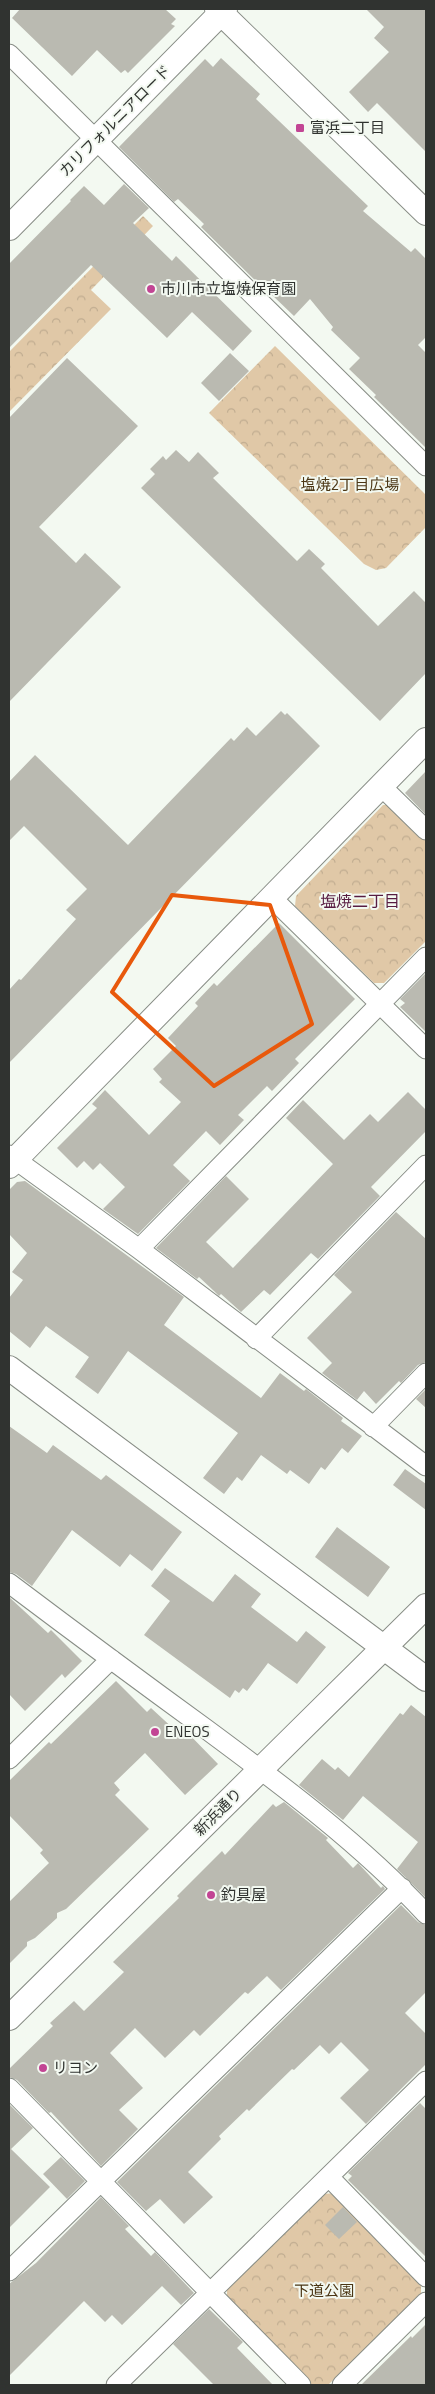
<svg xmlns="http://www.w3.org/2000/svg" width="435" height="2394" font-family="'Titillium Web','Noto Sans JP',sans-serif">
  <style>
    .park { fill: url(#park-crowns) }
    .building { fill: #babab1 }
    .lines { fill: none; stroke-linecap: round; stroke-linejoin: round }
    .minor-casing { stroke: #888d86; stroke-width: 21 }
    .tertiary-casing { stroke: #888d86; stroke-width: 26 }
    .minor { stroke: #fff; stroke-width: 19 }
    .tertiary { stroke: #fff; stroke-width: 24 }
    .marked { fill: none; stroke: #e8590c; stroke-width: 4; stroke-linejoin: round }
    .poi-dot { fill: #c24594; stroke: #f3f9f1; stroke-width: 2 }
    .labels { text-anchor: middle; stroke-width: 4; stroke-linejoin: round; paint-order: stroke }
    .street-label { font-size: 15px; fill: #303330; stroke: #f3f9f1 }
    .poi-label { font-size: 15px; fill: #303330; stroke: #f3f9f1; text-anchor: start }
    .park-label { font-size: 15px; fill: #4b3614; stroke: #f3f9f1 }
    .neighbourhood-label { font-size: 16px; fill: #581c42; stroke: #f3f9f1 }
  </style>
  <defs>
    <pattern id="park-crowns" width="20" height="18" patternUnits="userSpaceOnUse" patternTransform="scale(1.25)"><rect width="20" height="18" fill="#e0c8a7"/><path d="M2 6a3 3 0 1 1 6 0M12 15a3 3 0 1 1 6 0" fill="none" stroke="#c0ac90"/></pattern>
  </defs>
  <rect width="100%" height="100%" fill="#f3f9f1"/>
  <path class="park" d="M143,216L153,226L91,290L111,309L9,412V352Z
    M275,346L426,495V527L386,568L376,570L364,564L209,413Z
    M383,805H392L426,839V941L384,983H374L295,906L296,896Z
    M336,2193L421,2281V2294L328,2385H311L227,2299V2287L323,2194Z"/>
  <path class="building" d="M20,9H165L176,19L171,24L175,26L128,73L125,70L121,73L97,50L72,76L12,18Z
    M366,9H426V152L377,103L368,112L349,92L389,52L374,38L384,27Z
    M221,58L260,94L256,99L368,206L363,211L411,252L415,248L426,259V337L418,345L426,353V448L374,397L376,395L349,369L360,358L331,330L333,327L310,299L294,316L272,295L271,296L201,227L204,224L178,199L174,202L119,147L205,59L213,67Z
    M124,184L149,208L133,223L172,261L176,256L252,331L233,351L192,312L167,338L91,265L9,348V264L71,201L70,200L84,186L104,205Z
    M230,353L249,371L219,401L201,383Z
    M67,358L138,426L39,527L76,563L85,553L121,587L9,702V418Z
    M176,450L189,462L198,452L219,473L213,478L297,561L309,549L325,564L321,568L378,626L414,591L426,603V673L380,721L141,488L155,474L150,469L163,456L166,460Z
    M281,711L285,715L287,713L320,746L9,1063V990L19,979L21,980L76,919L66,910L87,889L24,826L9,841V782L35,755L128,845L231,738L234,741L247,727L256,736Z
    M426,771V815L405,793Z
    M279,923L355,999L295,1059L299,1063L272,1091L267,1086L238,1115L244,1120L220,1145L206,1131L173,1165L190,1181L138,1234L103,1209L125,1187L100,1163L93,1170L84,1161L77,1168L57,1148L97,1108L92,1104L105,1090L149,1135L181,1102L159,1082L162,1079L153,1069L176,1046L168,1038L198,1006L195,1003L214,983L217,986Z
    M426,973V1032L400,1007L405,1003L400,999Z
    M408,1092L426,1110V1131L371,1187L380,1196L318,1259L311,1253L270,1295L264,1290L241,1312L221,1294L219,1296L214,1291L199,1277L197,1279L156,1248L226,1176L249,1199L206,1242L233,1268L333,1164L286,1118L303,1100L344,1140L370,1114L378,1122Z
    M25,1181L184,1297L164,1325L261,1398L280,1373L304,1391L306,1389L343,1418L341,1421L362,1436L348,1453L342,1448L325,1470L321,1467L309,1484L290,1470L287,1474L261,1455L242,1481L237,1477L224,1494L203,1478L238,1433L128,1351L98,1394L75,1377L89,1357L46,1326L30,1348L9,1331V1298L23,1280L12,1272L27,1253L9,1234V1190L17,1182Z
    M396,1212L426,1239V1362L418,1365L401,1383L399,1381L376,1404L364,1391L357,1400L322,1373L332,1363L307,1338L352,1292L334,1275Z
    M426,1389V1408L416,1399Z
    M9,1426L47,1453L53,1445L101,1480L106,1475L182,1532L152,1571L130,1554L120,1567L72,1530L32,1586L16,1574L9,1572Z
    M405,1469L426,1484V1510L393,1485Z
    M337,1527L390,1567L368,1597L315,1557Z
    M165,1568L213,1602L235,1574L261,1594L251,1607L297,1642L306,1631L326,1647L297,1684L268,1663L247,1691L243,1688L239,1693L235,1690L230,1698L144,1635L170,1601L151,1586Z
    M9,1597L48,1633L51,1630L82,1661L65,1678L62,1674L25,1711L9,1694Z
    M116,1681L147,1712L151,1708L176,1731L181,1726L218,1764L185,1795L145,1753L114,1783L120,1790L115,1795L149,1829L66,1909L57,1913V1918L35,1938L27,1942V1946L9,1964V1902L49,1863L40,1853L43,1850L9,1815V1781L49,1742L51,1744Z
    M411,1705L426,1717V1898L397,1869L418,1842L363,1796L343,1820L299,1785L322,1759L335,1770L338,1767L349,1777L400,1713L403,1715Z
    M284,1802L328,1838L326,1840L353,1868L358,1863L381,1888L383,1886L385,1889L281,1990L267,1976L248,1994L245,1992L200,2036L194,2030L165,2058L135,2028L110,2053L143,2088L119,2110L138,2129L101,2166L51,2112L49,2113L17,2080L9,2077V2069L53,2026L50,2023L74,2001L84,2011L124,1972L113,1962L179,1898L177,1896L222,1851L225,1855L273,1804L276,1807Z
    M401,1905L418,1922L426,1925V1992L405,2013L426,2034V2064L366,2124L340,2098L369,2070L341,2042L329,2054L320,2045L294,2070L292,2069L249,2111L247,2109L219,2136L221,2139L188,2172L213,2197L184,2224L160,2199L146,2211L117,2182Z
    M420,2103L426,2109V2257L348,2180L352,2176L348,2173Z
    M9,2104L33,2128L11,2149L50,2187L9,2228Z
    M61,2157L85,2181L67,2199L43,2174Z
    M101,2197L129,2226L125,2229L151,2256L155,2252L194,2293L181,2305L162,2286L122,2325L112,2315L105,2322L84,2301L9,2376V2284L36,2263Z
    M343,2207L357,2222L339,2239L325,2225Z
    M209,2309L243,2342L237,2348L273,2385H214L173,2344Z
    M426,2324V2385H361L411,2336L412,2338Z"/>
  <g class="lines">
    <g class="minor-casing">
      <path id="minor" d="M9,54L426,466
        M381,786L426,830
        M272,898L426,1049
        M9,1155L139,1249L426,1466
        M139,1249L426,957
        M256,1339L426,1165
        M373,1427L426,1373
        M9,1583C74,1632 140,1681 206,1729C283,1786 361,1844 426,1914
        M9,1759L111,1659
        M9,2088L301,2385
        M329,2177L426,2277
        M9,2271L402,1888
        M116,2385L426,2081
        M342,2385L426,2302"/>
    </g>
    <g class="tertiary-casing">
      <path id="tertiary" d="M217,9L426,213
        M9,228L225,9
        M9,1166L426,740
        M9,1368L426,1679
        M9,2018L426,1606"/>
    </g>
    <use href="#minor" class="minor"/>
    <use href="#tertiary" class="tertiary"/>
  </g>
  <path class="marked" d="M172,895L270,905L312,1024L214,1086L112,992Z"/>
  <g class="poi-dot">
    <rect x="295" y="123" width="10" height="10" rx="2.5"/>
    <circle cx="151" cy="289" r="5"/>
    <circle cx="155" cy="1732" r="5"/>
    <circle cx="211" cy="1895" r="5"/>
    <circle cx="43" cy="2068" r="5"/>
  </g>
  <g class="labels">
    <g class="street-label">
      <text transform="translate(115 121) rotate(-45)" y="5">カリフォルニアロード</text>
      <text transform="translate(218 1812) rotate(-45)" y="5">新浜通り</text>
    </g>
    <g class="poi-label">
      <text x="310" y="133">富浜二丁目</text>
      <text x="161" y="294">市川市立塩焼保育園</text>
      <text x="165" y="1737">ENEOS</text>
      <text x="221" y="1900">釣具屋</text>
      <text x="53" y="2073">リヨン</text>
    </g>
    <g class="park-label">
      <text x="350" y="490">塩焼2丁目広場</text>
      <text x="324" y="2296">下道公園</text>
    </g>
    <g class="neighbourhood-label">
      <text x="360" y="907">塩焼二丁目</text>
    </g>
  </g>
  <rect width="435" height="2394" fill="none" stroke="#303330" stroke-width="20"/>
</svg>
